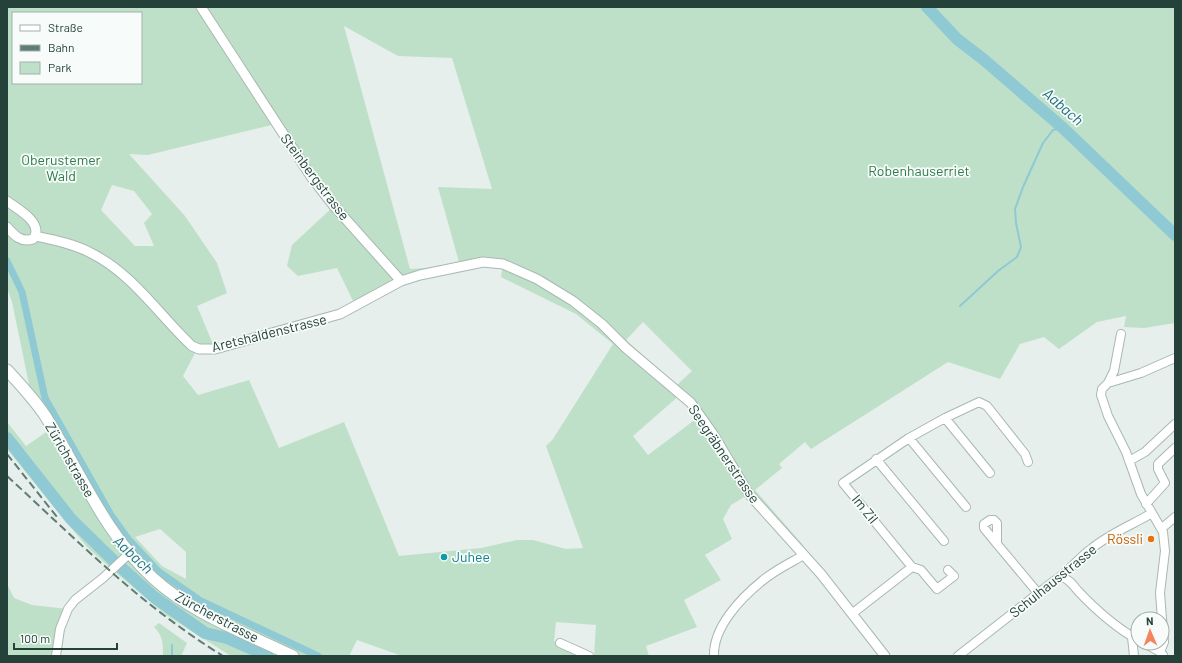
<svg xmlns="http://www.w3.org/2000/svg" width="1182" height="663" font-family="Barlow,sans-serif">
  <style>
    .green { fill: #bfe0c8; fill-rule: evenodd }
    .lines { fill: none; stroke-linecap: round; stroke-linejoin: round }
    .stream { stroke: #8ec9d4; stroke-width: 2 }
    .canal { stroke: #8ec9d4; stroke-width: 7 }
    .river { stroke: #8ec9d4; stroke-width: 12 }
    .minor-casing { stroke: #a8b8b2; stroke-width: 10 }
    .tertiary-casing { stroke: #a8b8b2; stroke-width: 11 }
    .secondary-casing { stroke: #a4bbb3; stroke-width: 13 }
    .minor { stroke: #fff; stroke-width: 8 }
    .tertiary { stroke: #fff; stroke-width: 9 }
    .secondary { stroke: #fff; stroke-width: 11 }
    .rail { stroke: #5f7d75; stroke-width: 2; stroke-dasharray: 8 4; stroke-linecap: butt }
    .food-dot { fill: #e8710a; stroke: #f7fbf9; stroke-width: 1.5 }
    .culture-dot { fill: #0f9aa8; stroke: #f7fbf9; stroke-width: 1.5 }
    .labels { text-anchor: middle; stroke-width: 3.5; stroke-linejoin: round; paint-order: stroke }
    .park-label { font-size: 14px; fill: #2d7a4b; stroke: #f7fbf9 }
    .street-label { font-size: 14px; fill: #24423a; stroke: #f7fbf9 }
    .food-label { font-size: 14px; fill: #c56008; stroke: #f7fbf9; text-anchor: end }
    .culture-label { font-size: 14px; fill: #0d838f; stroke: #f7fbf9; text-anchor: start }
    .water-label { font-size: 15px; font-style: italic; fill: #1c6f80; stroke: #f7fbf9 }
  </style>
  <rect width="100%" height="100%" fill="#e6efeb"/>
  <path class="green" d="M7,7H1175V323L1144,328L1124,327L1126,316L1097,322L1059,349L1044,337L1020,344L1000,379L948,362L811,449L805,442L779,464L782,468L755,490L803,545L804,555L749,494L731,505L723,519L732,539L705,555L721,580L684,600L697,627L646,646L649,656H594L596,625L556,622L554,641L589,656H402L357,640L349,656H231L166,615L115,572L88,548L67,523L7,449V422L26,446L52,428L32,399L12,302L7,288ZM13,13H141V83H13ZM344,26L398,56L452,58L492,189L438,187L459,262L438,267L410,269ZM276,124L334,206L292,245L287,266L298,276L337,268L356,307L420,275L503,264L501,277L576,314L613,344L553,439L546,446L583,548L566,549L533,540H517L481,548L399,556L344,422L279,448L249,380L198,395L183,376L197,349H215L197,306L227,293L217,263L185,216L129,154L148,155ZM112,185L134,191L152,214L144,223L154,246H135L101,210ZM643,322L692,371L677,385L626,340ZM681,394L700,416L648,455L633,436ZM160,529L186,552V579L162,566L135,537Z
    M7,584L14,598L32,605L68,609L56,656H7Z
    M159,623L187,643L181,656H163C163,643 163,636 154,627Z"/>
  <g class="lines">
    <path class="stream" d="M960,306L998,271L1017,257L1021,247L1016,223L1015,209L1023,187L1043,143L1053,130L1063,128
      M172,656V645"/>
    <path class="canal" d="M7,261L22,292L45,398L111,515L129,540L158,571L201,601L318,656"/>
    <path class="river" d="M927,7L957,39L983,59L1063,128L1175,235
      M7,438L71,519L115,562L154,597L205,633L227,638L268,656"/>
    <g class="minor-casing">
      <path id="minor" d="M1121,334L1114,371L1108,383L1102,389L1101,395L1108,416L1126,452L1141,494L1163,532L1165,551L1160,593L1162,619
        M1108,383L1141,373L1175,358
        M945,418L990,473
        M909,438L966,507
        M876,459L944,541
        M1129,461L1145,452L1175,424
        M1146,504L1165,483L1158,469V464L1175,448
        M1162,528L1175,517
        M997,544L984,528V524L990,520H994L997,523V544L1038,593
        M912,567L921,570L937,589L954,576L948,570
        M1062,577C1069,579 1073,585 1078,591C1096,610 1115,627 1138,640
        M853,613L912,567L843,483L909,438L945,418L979,402L987,406L1025,454L1028,462
        M1132,637L1134,656
        M560,643L589,656
        M1144,643L1160,652L1163,655
        M1160,652L1164,642L1162,619
        M56,656L60,629L68,609L75,600L103,578L130,553
        M714,656C713,627 741,598 762,581C775,570 790,563 804,555
        M958,656L1054,581C1068,573 1078,558 1091,549C1109,534 1132,525 1152,513"/>
    </g>
    <g class="tertiary-casing">
      <path id="tertiary" d="M201,7L312,178L334,206L401,281L420,275L483,262L503,264L537,279L573,301L602,324L626,348L691,403L713,434L749,494L821,574L885,656
        M7,201C17,209 41,221 35,236
        M7,227C14,235 21,243 33,239L35,236C54,240 74,244 91,253C133,274 158,314 192,346L199,349H215L340,314L401,281"/>
    </g>
    <g class="secondary-casing">
      <path id="secondary" d="M7,370C20,384 33,398 44,414C79,469 104,533 153,578C192,614 246,633 293,656"/>
    </g>
    <use href="#minor" class="minor"/>
    <use href="#tertiary" class="tertiary"/>
    <use href="#secondary" class="secondary"/>
    <path class="rail" d="M7,454L57,517
      M7,476C79,542 139,604 223,656"/>
  </g>
  <circle class="food-dot" cx="1151" cy="539" r="4"/>
  <circle class="culture-dot" cx="444" cy="557" r="4"/>
  <g class="labels">
    <g class="park-label">
      <text x="61" y="165">Oberustemer<tspan x="61" dy="16">Wald</tspan></text>
      <text x="919" y="176">Robenhauserriet</text>
    </g>
    <g class="street-label">
      <text transform="translate(315 177) rotate(53)" y="5">Steinbergstrasse</text>
      <text transform="translate(269 333) rotate(-14)" y="5">Aretshaldenstrasse</text>
      <text transform="translate(724 454) rotate(56)" y="5">Seegräbnerstrasse</text>
      <text transform="translate(70 460) rotate(60)" y="5">Zürichstrasse</text>
      <text transform="translate(865 509) rotate(51)" y="5">Im Zil</text>
      <text transform="translate(1053 581) rotate(-39)" y="5">Schulhausstrasse</text>
      <text transform="translate(217 617) rotate(28)" y="5">Zürcherstrasse</text>
    </g>
    <g class="food-label">
      <text x="1143" y="544">Rössli</text>
    </g>
    <g class="culture-label">
      <text x="452" y="562">Juhee</text>
    </g>
    <g class="water-label">
      <text transform="translate(1063 107) rotate(41)" y="5">Aabach</text>
      <text transform="translate(133 555) rotate(43)" y="5">Aabach</text>
    </g>
  </g>
  <rect width="1182" height="663" fill="none" stroke="#24423a" stroke-width="16"/>
  <rect x="12" y="12" width="130" height="72" fill="#f7fbf9" stroke="#a3b1ad"/>
  <rect x="20" y="25" width="20" height="6" fill="#ffffff" stroke="#a3b1ad"/>
  <text x="48" y="32" font-size="12" fill="#24423a">Straße</text>
  <rect x="20" y="45" width="20" height="6" fill="#5f7d75" stroke="#a3b1ad"/>
  <text x="48" y="52" font-size="12" fill="#24423a">Bahn</text>
  <rect x="20" y="62" width="20" height="12" fill="#bfe0c8" stroke="#a3b1ad"/>
  <text x="48" y="72" font-size="12" fill="#24423a">Park</text>
  <g transform="translate(1150 631) rotate(358)"><circle r="19" fill="#f7fbf9" stroke="#a3b1ad"/>
  <path d="M0-3L7 15L0 10L-7 15Z" fill="#f4845f"/>
  <text y="-6" font-size="11" font-weight="bold" text-anchor="middle" fill="#24423a">N</text>
  </g>
  <path d="M14 643v6h103v-6" fill="none" stroke="#24423a" stroke-width="2"/>
  <text x="20" y="643" font-size="12" fill="#24423a" stroke="#f7fbf9" stroke-width="3" paint-order="stroke">100 m</text>
</svg>
